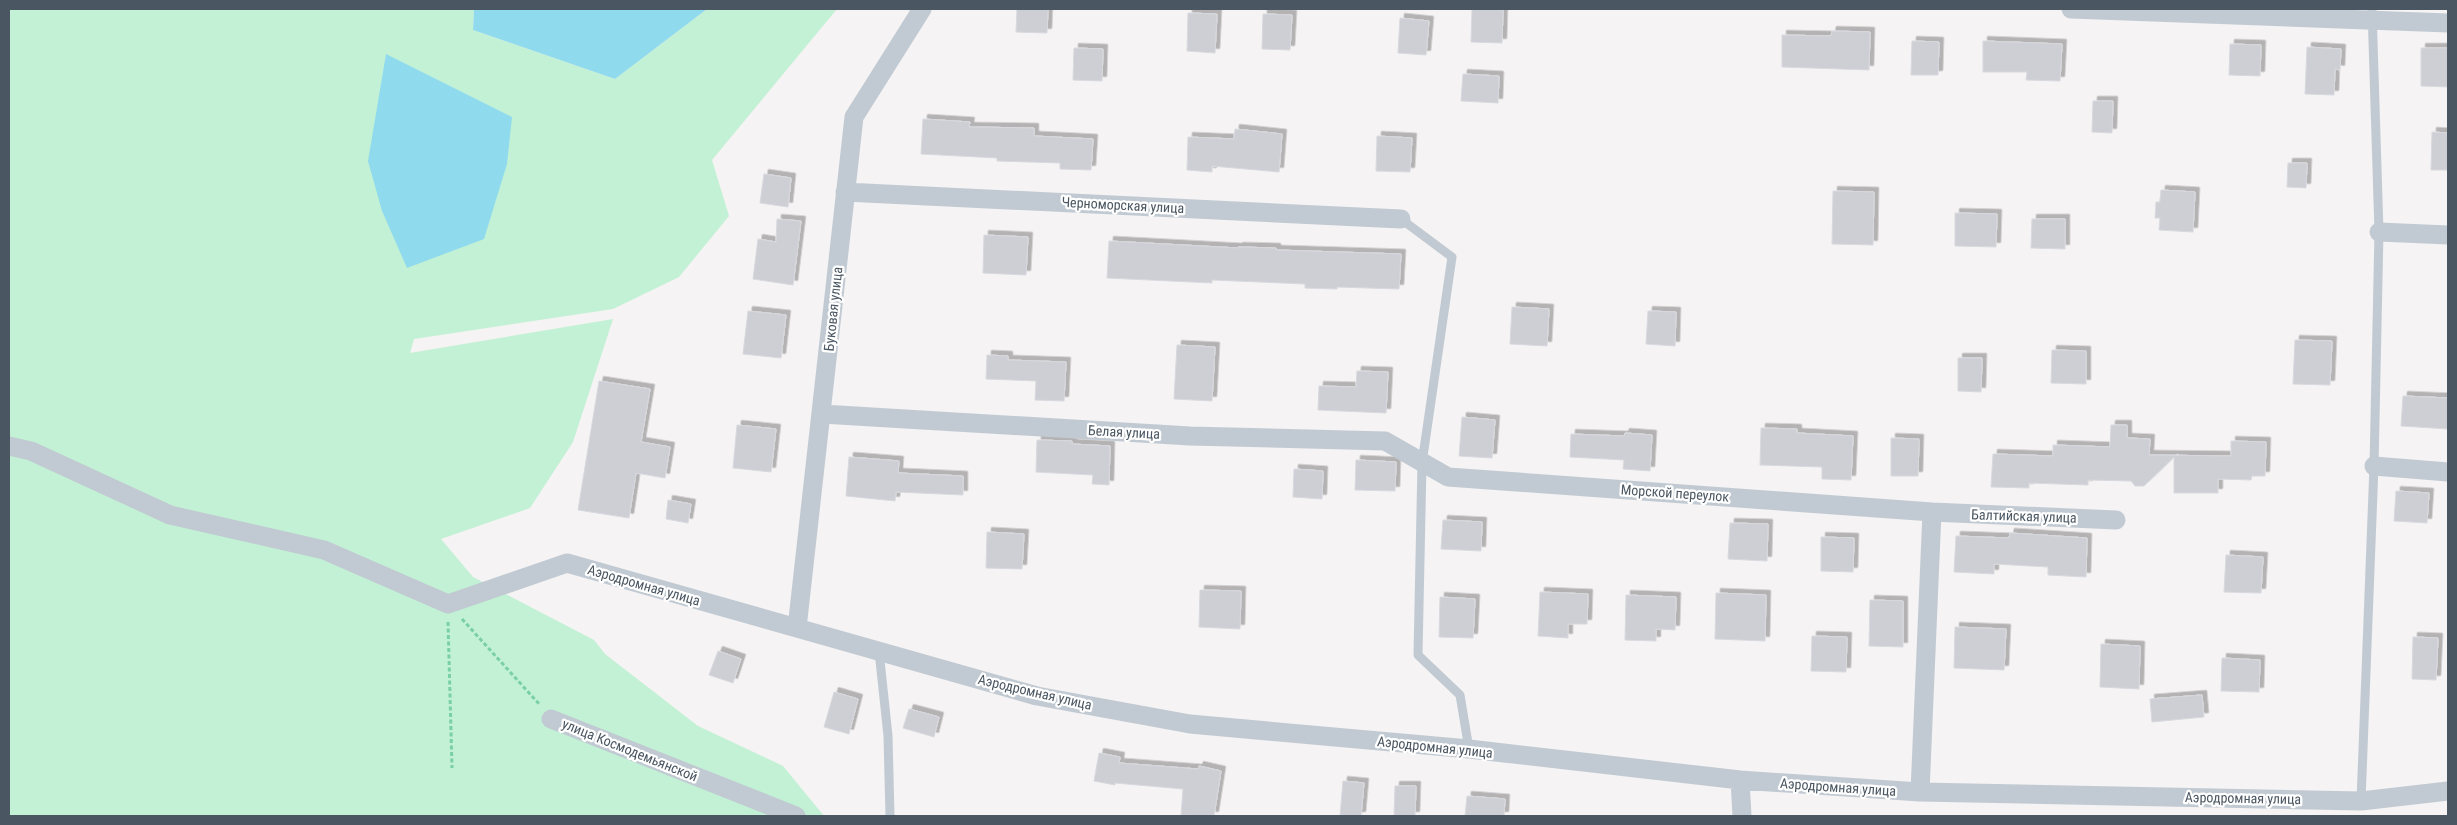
<svg xmlns="http://www.w3.org/2000/svg" width="2457" height="825" font-family="'Roboto Condensed',sans-serif">
  <style>
    .green { fill: #c3f1d5 }
    .water { fill: #90daee }
    .building { fill: #cdcfd5; stroke: #d7d9de; filter: url(#shadow) }
    .lines { fill: none; stroke-linecap: round; stroke-linejoin: round }
    .path { stroke: #7ad0a6; stroke-width: 3; stroke-dasharray: 4 2.5; stroke-linecap: butt }
    .service { stroke: #c1cad2; stroke-width: 9 }
    .minor { stroke: #c1cad2; stroke-width: 19 }
    .labels { text-anchor: middle; stroke-width: 4.5; stroke-linejoin: round; paint-order: stroke }
    .street-label { font-size: 14px; fill: #4a5661; stroke: #fff }
  </style>
  <defs>
    <filter id="shadow"><feDropShadow dx="4.5" dy="-4.5" stdDeviation="0" flood-color="#0004"/></filter>
  </defs>
  <rect width="100%" height="100%" fill="#f5f3f3"/>
  <path class="green" d="M9,9H474L473,30L615,79L707,9H837L712,160L729,216L679,277L613,309L414,339L410,353L613,319L573,442L530,508L441,539L473,577L594,640L605,654L698,726L783,766L824,816H9Z"/>
  <path class="water" d="M474,9H707L615,79L473,30Z
    M386,54L512,117L507,164L484,239L407,268L382,211L368,161Z"/>
  <path class="building" d="M1017,9H1048L1047,33L1016,32Z
    M1472,9L1503,10L1502,43L1471,42Z
    M1188,13L1217,14L1215,53L1187,51Z
    M1263,14L1292,15L1290,50L1262,49Z
    M1400,18L1429,21L1426,55L1398,53Z
    M1832,31L1870,32L1869,70L1782,67V35L1831,36Z
    M1912,41L1939,42L1938,75H1911Z
    M1983,41L2062,44L2060,81L2026,80L2027,72H1983Z
    M2230,44L2261,45L2260,76L2229,75Z
    M2307,47L2341,49L2340,70L2335,69L2334,95L2305,94Z
    M1074,48L1103,49L1102,81L1073,80Z
    M2421,48H2448V87L2421,86Z
    M1463,74L1499,76L1498,103L1461,101Z
    M2093,101H2113L2112,133L2092,132Z
    M923,119L970,122L969,127L1034,128V136L1093,139L1091,170L1060,169V163L997,161V158L921,154Z
    M1235,129L1282,134L1279,172L1212,166V172L1187,170L1188,137L1234,139Z
    M2432,132L2448,133V170H2431Z
    M1377,136L1412,138L1410,172L1376,171Z
    M2288,163H2307L2306,188L2287,187Z
    M764,174L791,178L788,207L760,203Z
    M2161,190L2195,192L2193,232L2159,230L2160,218H2155L2156,202H2160Z
    M1833,191L1874,192L1873,245L1832,244Z
    M1955,213L1997,214L1996,247L1955,246Z
    M777,219L801,221L793,285L753,279L758,239L776,242Z
    M2032,219H2065V249L2031,248Z
    M984,235L1028,237L1026,275L983,273Z
    M1109,241L1238,248V247L1276,248V250L1401,254L1399,289L1337,287V289L1305,288V284L1212,280V283L1107,278Z
    M1512,307L1549,309L1547,346L1510,344Z
    M748,311L786,315L781,358L743,354Z
    M1648,311L1676,312L1675,346L1646,344Z
    M2295,340L2332,341L2330,385L2293,384Z
    M1177,345L1215,347L1212,401L1174,399Z
    M2052,350L2086,351V384L2051,383Z
    M987,355L1008,356V360L1066,362L1064,401L1035,400L1036,381L986,379Z
    M1958,358H1982L1981,392L1958,391Z
    M1357,371L1388,372L1386,413L1318,410L1319,386L1356,387Z
    M599,381L650,389L641,442L670,447L665,478L636,473L629,518L578,510Z
    M2403,396L2448,398V429L2401,426Z
    M1462,417L1495,420L1492,458L1459,456Z
    M737,425L776,429L771,472L733,468Z
    M2111,425H2127V438L2150,439L2149,455L2231,456V441L2266,442L2265,476H2252L2251,480L2218,479V493H2174V457L2144,486H2135L2131,481L2088,480V485L2029,483V488L1991,487L1993,454L2053,456V445L2110,447Z
    M1761,428L1797,429V433L1853,436L1851,480L1822,479V467L1760,465Z
    M1625,433L1652,435L1650,471L1623,469L1624,460L1570,457L1571,434L1624,436Z
    M1891,438L1919,439L1918,476H1891Z
    M1037,440L1072,441V444L1110,446L1109,485L1092,484L1093,475L1036,472Z
    M849,457L899,461L898,473L963,476V495L896,492L895,501L846,496Z
    M1356,460L1396,462L1395,491L1355,490Z
    M1294,469L1323,471L1322,499L1293,497Z
    M2396,491L2429,493L2427,523L2394,521Z
    M668,500L691,504L688,523L666,519Z
    M1443,520L1482,522L1481,551L1441,549Z
    M1730,523L1768,524L1767,561L1728,559Z
    M987,532L1024,534L1022,569L986,568Z
    M2010,533L2087,538L2086,577L2048,575V567L1994,564V574L1954,572L1956,536L2009,538Z
    M1821,537L1854,538L1853,572L1821,571Z
    M2226,555L2263,557L2261,593L2224,592Z
    M1200,590L1241,591L1240,629L1199,627Z
    M1540,592L1588,594L1587,624H1568V638L1538,636Z
    M1716,593L1766,595L1765,641L1715,639Z
    M1626,595L1676,597L1675,630L1656,629V641L1625,640Z
    M1440,597L1475,599L1473,638L1439,637Z
    M1870,600L1903,601V647L1869,646Z
    M1955,627L2006,629L2004,670L1954,668Z
    M1812,636L1847,637L1846,672L1811,671Z
    M2413,637L2438,638L2436,680L2412,679Z
    M2101,644L2140,646L2139,689L2100,687Z
    M718,651L741,659L733,683L709,675Z
    M2222,658L2260,660L2259,692L2221,691Z
    M834,692L858,699L849,734L824,727Z
    M2202,695L2204,717L2152,722L2150,699Z
    M909,709L939,717L934,737L903,728Z
    M1099,753L1120,757L1119,763L1198,769L1199,766L1221,771L1214,816L1181,815L1183,789L1115,783V785L1094,781Z
    M1343,781L1364,783L1361,816H1340Z
    M1395,786H1416L1415,816H1394Z
    M1467,796L1505,799L1504,816H1465Z"/>
  <g class="lines">
    <path class="path" d="M462,619L540,705
      M448,622L452,768"/>
    <path class="service" d="M1401,219L1452,257L1422,463L1418,655L1460,695L1469,749
      M879,651L888,736L890,816
      M2361,801L2374,466L2379,232L2372,9"/>
    <path class="minor" d="M2071,9L2448,23
      M845,192L1401,219
      M2379,232L2448,235
      M822,414L1190,436L1385,441L1448,477L1932,512L2116,520
      M9,446L31,451L170,515L324,550L448,604L567,563L1037,696L1190,724L1469,749L1740,780L1920,792L2361,801L2448,791
      M2374,466L2448,472
      M797,628L854,117L922,9
      M551,719L796,816
      M1740,780L1742,816
      M1920,792L1932,512"/>
  </g>
  <g class="labels">
    <g class="street-label">
      <text transform="translate(1123 205) rotate(3)" y="5">Черноморская улица</text>
      <text transform="translate(833 309) rotate(-84)" y="5">Буковая улица</text>
      <text transform="translate(1124 432) rotate(3)" y="5">Белая улица</text>
      <text transform="translate(1675 493) rotate(4)" y="5">Морской переулок</text>
      <text transform="translate(2024 516) rotate(2)" y="5">Балтийская улица</text>
      <text transform="translate(644 585) rotate(16)" y="5">Аэродромная улица</text>
      <text transform="translate(1035 692) rotate(13)" y="5">Аэродромная улица</text>
      <text transform="translate(1435 747) rotate(6)" y="5">Аэродромная улица</text>
      <text transform="translate(630 750) rotate(22)" y="5">улица Космодемьянской</text>
      <text transform="translate(1838 787) rotate(4)" y="5">Аэродромная улица</text>
      <text transform="translate(2243 798) rotate(1)" y="5">Аэродромная улица</text>
    </g>
  </g>
  <rect width="2457" height="825" fill="none" stroke="#4a5661" stroke-width="20"/>
</svg>
